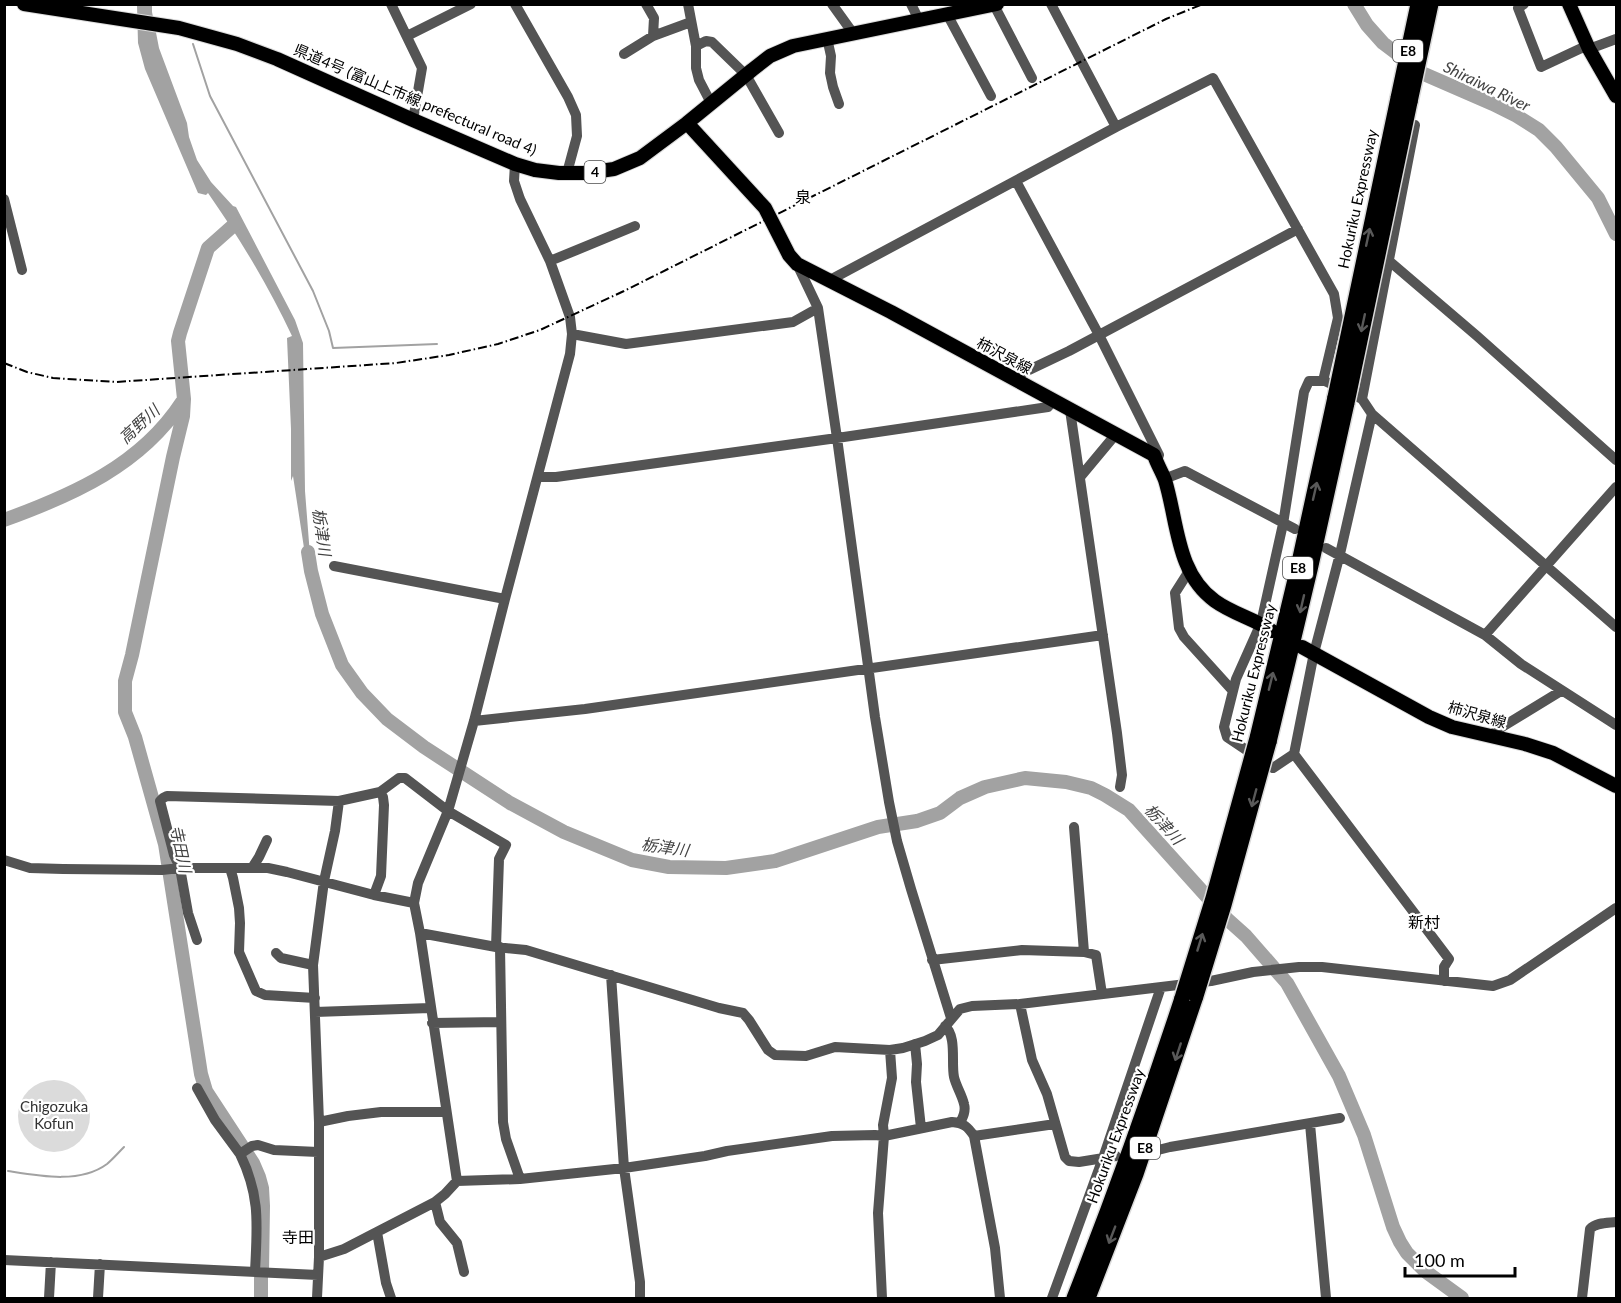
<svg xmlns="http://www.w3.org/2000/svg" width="1621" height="1303" font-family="Lato,'Noto Sans JP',sans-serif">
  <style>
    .green { fill: #dbdbdb }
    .water { fill: #a2a2a2 }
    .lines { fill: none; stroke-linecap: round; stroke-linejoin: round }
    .stream { stroke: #a2a2a2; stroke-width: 2 }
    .river { stroke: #a2a2a2; stroke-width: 14 }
    .major-casing { stroke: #dbdbdb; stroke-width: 16 }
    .highway-casing { stroke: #dbdbdb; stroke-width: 18 }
    .minor { stroke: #545454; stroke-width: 10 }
    .major { stroke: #000; stroke-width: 14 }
    .highway { stroke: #000; stroke-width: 15 }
    .rail { stroke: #000; stroke-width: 2; stroke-dasharray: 9 3 1.5 3; stroke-linecap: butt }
    .highway-bridge-casing { stroke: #dbdbdb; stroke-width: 18; stroke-linecap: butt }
    .highway-bridge { stroke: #000; stroke-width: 15 }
    .oneway { stroke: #595959 }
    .labels { text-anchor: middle; stroke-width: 4.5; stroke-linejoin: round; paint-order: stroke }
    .shield { fill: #fff; stroke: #4c4c4c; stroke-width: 1.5 }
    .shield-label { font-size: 14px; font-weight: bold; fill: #000 }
    .street-label { font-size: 15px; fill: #000; stroke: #fff }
    .park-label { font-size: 15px; fill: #323232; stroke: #fff }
    .water-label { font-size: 16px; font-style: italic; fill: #434343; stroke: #fff }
    .neighbourhood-label { font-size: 16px; fill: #000; stroke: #fff }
  </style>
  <rect width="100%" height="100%" fill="#fff"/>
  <path class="green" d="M18 1116a36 36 0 1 1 72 0a36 36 0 1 1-72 0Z"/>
  <path class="water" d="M137,5H152V12L159,48L187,123L189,137L197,160L211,182L233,206L236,207L295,320L303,343L305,491L312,581L306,561L293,476L291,481V429L287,338L292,336C268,285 240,239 208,193L206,195L198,193L145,69L138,43Z"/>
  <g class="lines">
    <path class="stream" d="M193,44L210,96L313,291L329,331L333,348L437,344
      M8,1171C39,1176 80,1184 107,1164C113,1159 119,1152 124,1147"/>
    <path class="river" d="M1354,4L1367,25L1383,43L1424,74L1493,104L1517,116L1539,130L1556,147L1598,198L1616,234
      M235,224L208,248L180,333L178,341L184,399L183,416L173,457L132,655L125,681V712L135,737L165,844L201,1074L206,1091L253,1163L259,1177L262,1188L263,1206L262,1270L261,1277V1298
      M4,520C73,495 141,465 182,402
      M308,552L311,571L322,614L342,665L362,693L387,719L424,747L510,803L564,832L632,860L669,867L726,868L775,861L878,827L917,821L940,813L960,798L985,787L1025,778L1066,782L1091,788L1105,795L1129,810L1227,919L1246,936L1287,983L1339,1076L1364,1135L1393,1227L1400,1242L1407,1253L1425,1271L1462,1298"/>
    <g class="major-casing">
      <path id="major" d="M24,4L179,28L237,44L277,59L413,120L515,164L535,170L559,173H586L614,169L640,158L687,123L752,70L770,56L793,46L997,4
        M1569,4L1589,49L1616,96
        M687,123L765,208L789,255L797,264L891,312L1154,455C1157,464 1162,472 1165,480C1178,522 1176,573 1215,601C1233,614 1255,619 1272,631
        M1302,647L1429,717L1452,727L1525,744L1553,753L1616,786"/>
    </g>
    <g class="highway-casing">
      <path id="highway" d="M1398,98L1418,4
        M1410,102L1431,4
        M1257,738L1298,567L1335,397
        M1269,742L1310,570L1347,403
        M1074,1298C1113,1199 1149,1099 1182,998
        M1088,1298L1136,1174L1196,996"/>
    </g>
    <path class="minor" d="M391,4L422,68L413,120
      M515,4L568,97L576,115L577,136L567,173
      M646,4L654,18L653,36
      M688,4L696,46V68L699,80L711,103
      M832,4L850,29L851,33
      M911,4L919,20
      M1051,4L1116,127
      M1524,4L1518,8L1541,67L1588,45
      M994,5L1032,78
      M947,14L991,96
      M407,36L471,4
      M827,38L831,56L830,73L833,87L839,104
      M696,46L706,41L712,42L746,75L779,133
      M1589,49L1616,39
      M624,54L653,36L691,22
      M1016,181L1099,335L1159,455L1157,460
      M4,199L22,270
      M1388,260L1477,336L1616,460
      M550,261L635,226
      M797,264L818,308L837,438L875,717L889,802L897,841L911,889L951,1018
      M830,280L1116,127L1213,78L1334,294L1338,318L1323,381
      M572,334L626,344L793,322L818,308
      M1012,378L1069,351L1298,229
      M1362,399L1415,125
      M1070,410L1117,733L1122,775L1120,787
      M1372,414L1340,554L1314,653L1294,754L1273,768L1227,737L1224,727L1236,679L1261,623L1283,524L1304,392L1309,381H1325L1356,396L1362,399L1372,414L1616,627
      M1081,476L1116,434
      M538,477H556L837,438L1048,407L1054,400
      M1164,479L1185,471L1295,529
      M1326,548L1485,635L1521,664L1616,725
      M334,566L505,599
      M1189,571L1175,593L1179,628L1184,637L1232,690
      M1485,635L1616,487
      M474,721L585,709L1103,635
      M1490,736L1502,727L1561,691
      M1294,754L1449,959L1444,967V981
      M1074,827L1084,952
      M4,860L30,868L63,869L162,870L180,868H268L287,872L374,895L414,903
      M230,868L233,878L239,908L240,923L239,952L256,991L265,995L315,998
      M252,868L259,857L267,840
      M374,895L381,876L384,805L383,797L380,792
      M420,933L496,947L526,950L719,1008L743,1013L749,1020L768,1050L775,1055L806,1056L835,1047L890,1050L903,1048L925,1041L938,1035L960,1009L972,1006L1020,1004L1211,981L1253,972L1299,967H1322L1493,986L1510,980L1616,908
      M197,940L188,913L180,868L174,855L160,801L163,798L167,796L339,801L380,792L399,778H405L448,811L506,845L499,859L496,947
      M500,947L503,1122L506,1139L520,1179
      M276,953L281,958L313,965
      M932,960L1022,950L1084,952L1096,955L1102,994
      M611,975L624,1168L640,1282V1298
      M1020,1004L1032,1060L1047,1094L1065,1157L1069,1161L1079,1162L1116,1156
      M315,1012L430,1008
      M432,1023L501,1022
      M945,1026C957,1036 951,1063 954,1077C956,1086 962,1095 964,1104C966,1111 963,1117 960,1123
      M915,1044L917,1064L916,1082L921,1128
      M197,1088L215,1120L240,1154L252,1146L258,1145L274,1150L318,1152
      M319,1122L348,1116L381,1112H446
      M1310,1124L1326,1298
      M974,1136L1055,1124
      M1154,1151L1170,1147L1340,1118
      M240,1154C261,1197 257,1226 255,1272
      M457,1181L420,933L414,903L418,883L448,811L474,721L505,599L570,354L572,334L570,317L550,261L520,199L514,181L515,164
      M435,1202L440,1222L457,1243L464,1272
      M377,1232L386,1283L391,1298
      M319,1257L344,1249L435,1202L445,1194L457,1181L520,1179L624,1168L705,1156L727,1151L832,1136L875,1135L884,1136L952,1122C964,1123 968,1127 974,1136L995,1248L1000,1298
      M4,1260L318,1275
      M49,1298L51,1262
      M98,1298L100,1264
      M317,1298L319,1257V1122L313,965L324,881L335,831L339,801
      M882,1298L878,1213L884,1136L883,1125L892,1078L890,1050
      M1052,1298L1103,1158L1161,987
      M1582,1298L1590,1229C1596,1222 1608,1223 1616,1222"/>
    <use href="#major" class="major"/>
    <use href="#highway" class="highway"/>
    <path class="rail" d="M4,363L27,372L53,378L116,382L396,363L449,355L498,344L540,330L624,291L1166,19L1203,4"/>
    <g class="highway-bridge-casing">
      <path id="highway-bridge" d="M1335,397L1398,98
        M1347,403L1410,102
        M1196,996L1224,905L1269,742
        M1182,998L1213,898L1257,738"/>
    </g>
    <use href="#highway-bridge" class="highway-bridge"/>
  </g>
  <defs><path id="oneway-shaft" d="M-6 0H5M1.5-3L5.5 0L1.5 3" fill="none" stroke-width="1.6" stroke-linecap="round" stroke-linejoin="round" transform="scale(1.5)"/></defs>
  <g class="oneway">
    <use href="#oneway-shaft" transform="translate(1368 237) rotate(-78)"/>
    <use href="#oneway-shaft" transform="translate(1363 323) rotate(102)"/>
    <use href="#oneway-shaft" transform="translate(1315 491) rotate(-77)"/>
    <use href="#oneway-shaft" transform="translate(1302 604) rotate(103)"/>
    <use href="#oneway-shaft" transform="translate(1271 681) rotate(-76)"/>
    <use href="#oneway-shaft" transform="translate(1254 798) rotate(105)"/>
    <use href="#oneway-shaft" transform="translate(1200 942) rotate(-73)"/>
    <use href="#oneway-shaft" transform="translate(1178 1052) rotate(108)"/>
    <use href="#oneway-shaft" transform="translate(1112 1235) rotate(111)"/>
  </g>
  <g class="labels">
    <g class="shield">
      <rect x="1393" y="40" width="30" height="22" rx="4.5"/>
      <rect x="584.5" y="161" width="21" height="22" rx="4.5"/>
      <rect x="1283" y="557" width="30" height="22" rx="4.5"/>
      <rect x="1130" y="1137" width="30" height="22" rx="4.5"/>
    </g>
    <g class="shield-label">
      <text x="1408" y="56">E8</text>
      <text x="595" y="177">4</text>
      <text x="1298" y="573">E8</text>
      <text x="1145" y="1153">E8</text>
    </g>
    <g class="street-label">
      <text transform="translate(415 100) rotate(23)" y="5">県道4号 (富山上市線 prefectural road 4)</text>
      <text transform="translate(1358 199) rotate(-78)" y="5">Hokuriku Expressway</text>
      <text transform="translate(1004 356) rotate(28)" y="5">柿沢泉線</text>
      <text transform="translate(1254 673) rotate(-76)" y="5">Hokuriku Expressway</text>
      <text transform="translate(1477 715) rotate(16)" y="5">柿沢泉線</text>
      <text transform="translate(1116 1136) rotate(-70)" y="5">Hokuriku Expressway</text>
    </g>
    <g class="park-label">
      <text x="54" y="1112">Chigozuka<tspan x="54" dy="17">Kofun</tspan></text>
    </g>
    <g class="water-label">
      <text transform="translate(1487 86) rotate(26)" y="6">Shiraiwa River</text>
      <text transform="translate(139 424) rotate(-43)" y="6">高野川</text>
      <text transform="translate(322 532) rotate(82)" y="6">栃津川</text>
      <text transform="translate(1164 824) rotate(48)" y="6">栃津川</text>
      <text transform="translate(665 847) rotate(8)" y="6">栃津川</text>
      <text transform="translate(181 849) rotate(78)" y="6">寺田川</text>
    </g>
    <g class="neighbourhood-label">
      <text x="803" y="203">泉</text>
      <text x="1424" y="928">新村</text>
      <text x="298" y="1243">寺田</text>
    </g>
  </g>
  <rect width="1621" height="1303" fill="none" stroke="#000000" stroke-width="12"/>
  <path d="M1405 1267v9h110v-9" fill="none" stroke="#000000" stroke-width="3"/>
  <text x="1414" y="1267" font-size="18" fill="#000000" stroke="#ffffff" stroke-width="4.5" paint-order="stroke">100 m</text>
</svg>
